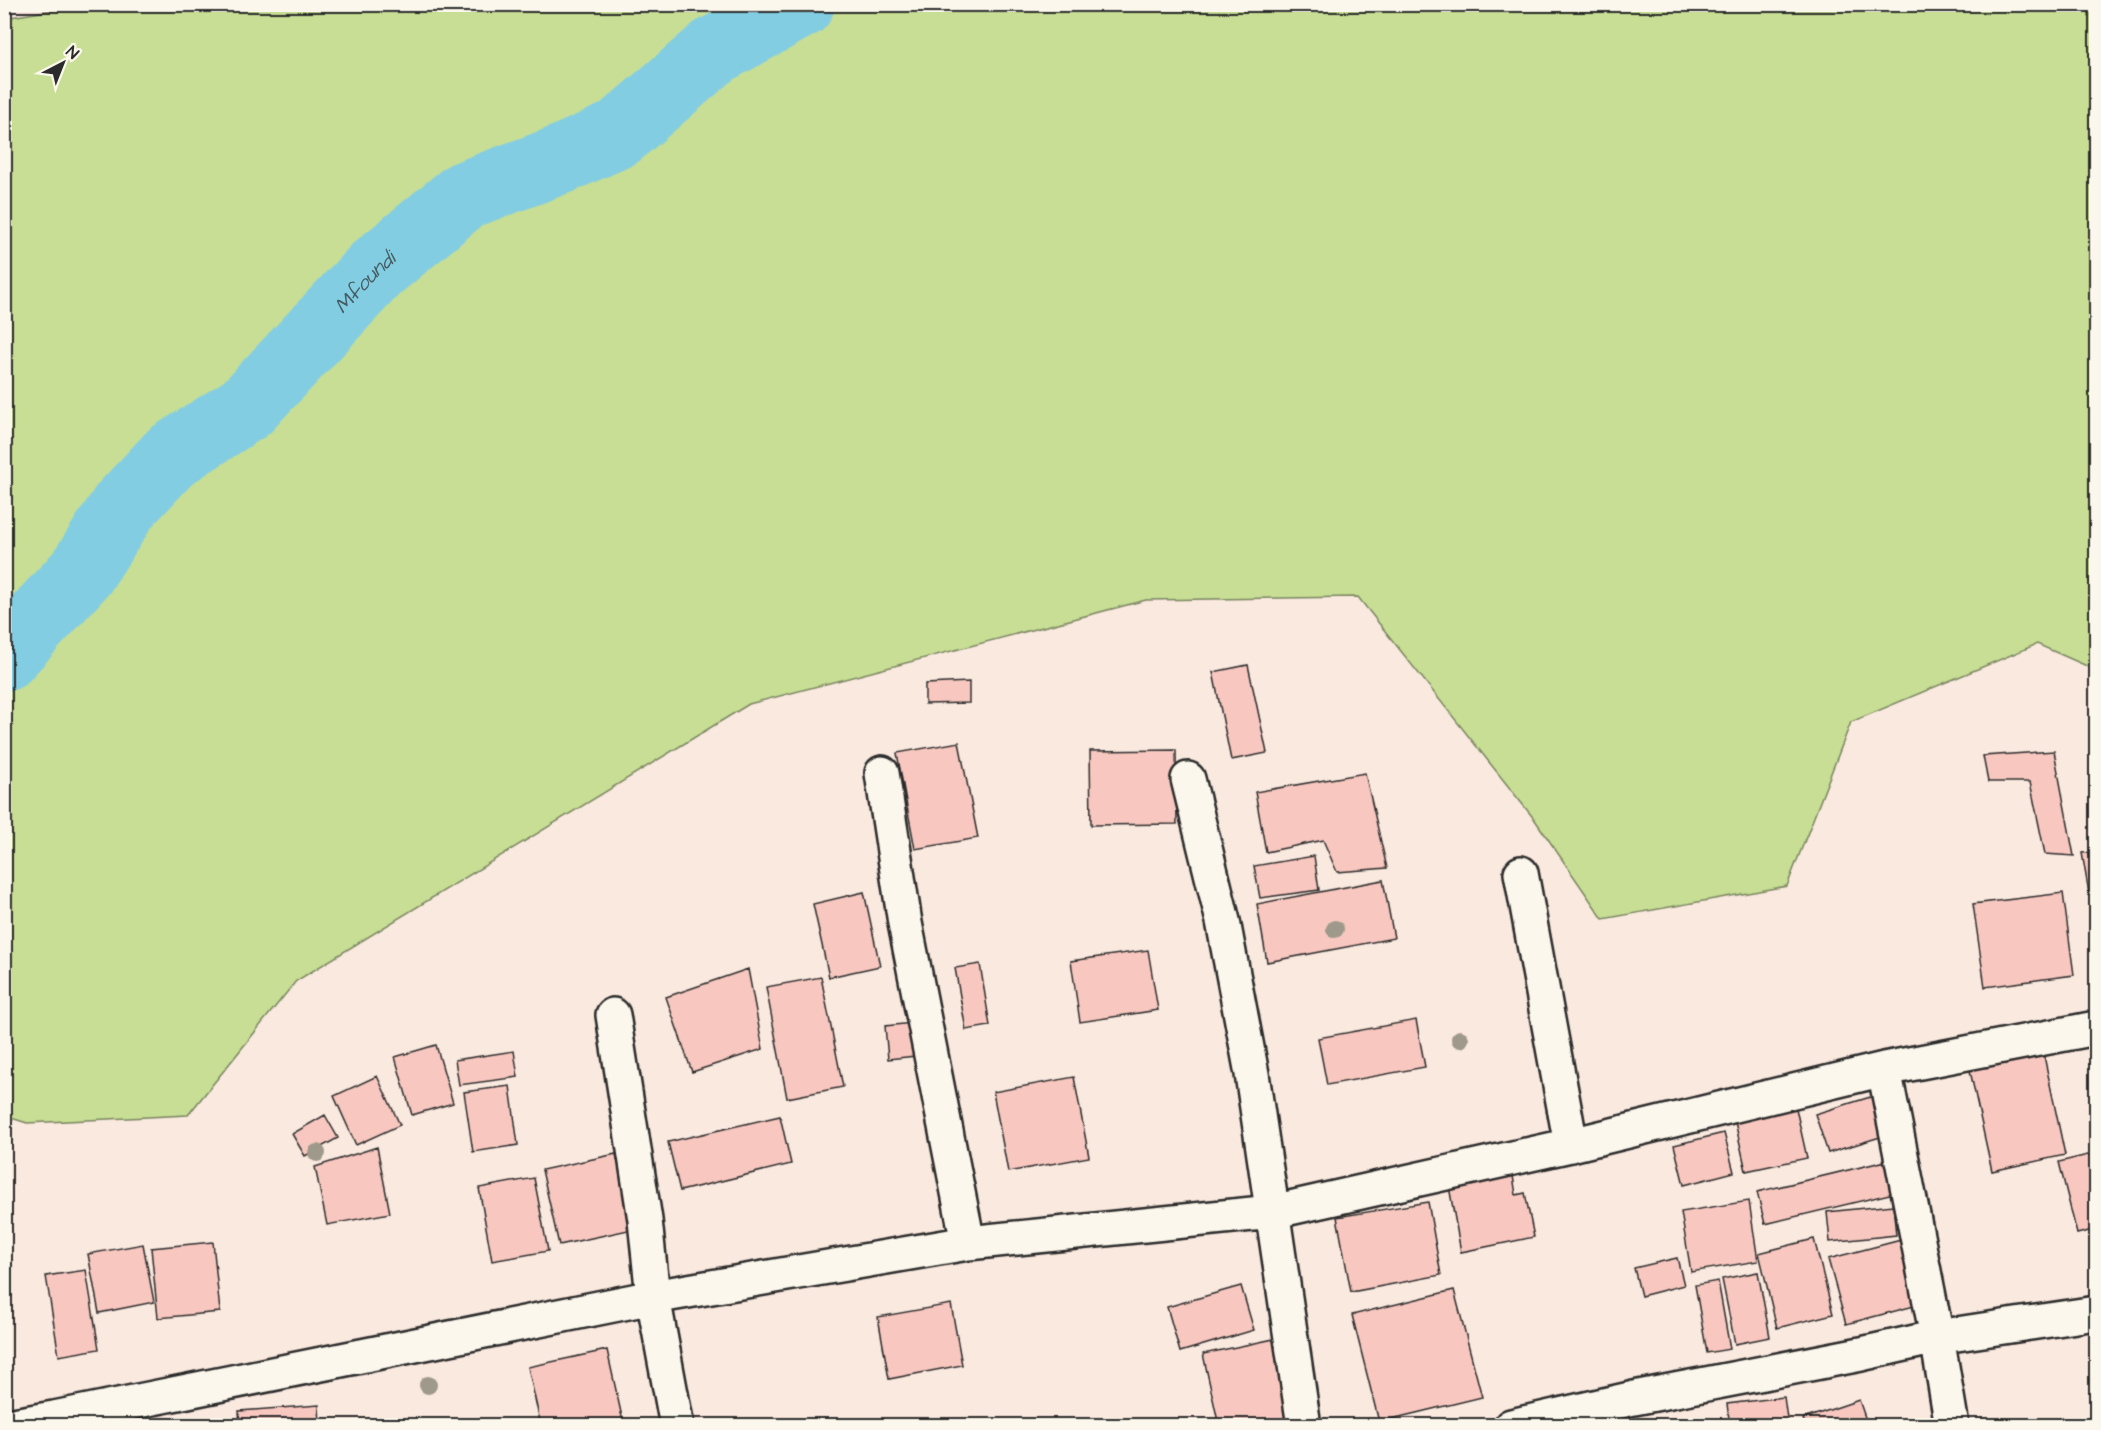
<svg xmlns="http://www.w3.org/2000/svg" width="2101" height="1430" font-family="'Architects Daughter',sans-serif">
  <style>
    .green { fill: #c7de94; stroke: #798460; stroke-width: 1.5 }
    .lines { fill: none; stroke-linecap: round; stroke-linejoin: round }
    .river { stroke: #83cde3; stroke-width: 69 }
    .building { fill: #f8c8c0; stroke: #2b2b2b; stroke-width: 1.5 }
    .minor-casing { stroke: #2b2b2b; stroke-width: 38 }
    .minor { stroke: #fbf7ec; stroke-width: 33 }
    .tree { fill: #9e998a }
    .labels { text-anchor: middle; stroke-width: 4.5; stroke-linejoin: round; paint-order: stroke }
    .water-label { font-size: 21px; font-style: italic; fill: #455c62; stroke: #fbf7ec }
  </style>
  <rect width="100%" height="100%" fill="#fae9df"/>
  <filter id="ink" filterUnits="userSpaceOnUse"><feTurbulence type="fractalNoise" baseFrequency=".0167" numOctaves="2"/><feDisplacementMap in="SourceGraphic" scale="12" xChannelSelector="R" yChannelSelector="G"/><feConvolveMatrix kernelMatrix="1 2 1 2 8 2 1 2 1" color-interpolation-filters="sRGB"/></filter>
  <g filter="url(#ink)">
    <path class="green" d="M89,4L2096,5V670L2037,644L1851,722L1787,886L1603,919L1535,820L1358,597L1146,600L749,704L296,981L188,1115L27,1123L5,1116V18Z"/>
    <g class="lines">
      <path class="river" id="s1" d="M4,657L81,573L125,505L171,456L246,408L376,269L465,195L560,160L618,134L714,51L800,4"/>
    </g>
    <path class="building" d="M1248,665L1267,753L1231,760L1213,672Z
      M969,682V703L925,704V684Z
      M959,742L978,838L915,849L897,753Z
      M1176,750L1177,824L1091,825L1090,751Z
      M2054,751L2074,856L2045,854L2030,782H1988L1983,756Z
      M1365,773L1387,868L1337,872L1323,840L1266,852L1255,792Z
      M2096,852V891L2089,893L2082,853Z
      M1314,856L1319,890L1260,898L1254,866Z
      M1383,880L1394,938L1267,962L1257,904Z
      M864,892L880,966L829,977L813,904Z
      M2063,893L2074,975L1985,987L1973,904Z
      M1148,950L1158,1010L1080,1022L1071,961Z
      M980,964L990,1026L966,1030L955,968Z
      M748,969L763,1049L692,1072L666,997Z
      M821,977L843,1087L787,1098L766,987Z
      M1416,1020L1425,1067L1327,1085L1318,1038Z
      M913,1023L916,1056L888,1059L885,1026Z
      M436,1045L453,1103L412,1115L395,1057Z
      M514,1051L518,1077L459,1085L455,1060Z
      M2043,1051L2065,1155L1992,1171L1969,1066Z
      M377,1076L400,1125L356,1145L334,1096Z
      M1074,1077L1089,1157L1008,1172L993,1092Z
      M510,1086L518,1145L473,1152L464,1092Z
      M1877,1095L1890,1134L1828,1153L1815,1114Z
      M1795,1104L1807,1158L1746,1171L1734,1117Z
      M325,1115L338,1138L305,1156L292,1134Z
      M780,1116L791,1164L680,1191L668,1142Z
      M1724,1133L1734,1172L1684,1185L1674,1145Z
      M377,1147L390,1213L327,1225L315,1167Z
      M2096,1153V1229L2077,1234L2059,1162Z
      M616,1154L633,1229L559,1245L542,1170Z
      M1886,1161L1894,1193L1765,1224L1757,1192Z
      M1512,1169L1516,1195L1525,1193L1534,1237L1461,1252L1448,1181Z
      M534,1178L548,1251L492,1261L479,1188Z
      M1749,1201L1758,1261L1691,1272L1681,1212Z
      M1428,1202L1441,1275L1351,1292L1337,1217Z
      M1893,1205L1896,1235L1830,1242L1827,1212Z
      M1814,1239L1833,1314L1777,1328L1759,1253Z
      M1901,1240L1918,1305L1846,1324L1828,1259Z
      M213,1242L220,1312L158,1318L151,1248Z
      M143,1244L154,1302L99,1313L88,1254Z
      M1677,1258L1684,1285L1641,1296L1634,1268Z
      M86,1270L99,1349L59,1356L46,1276Z
      M1758,1272L1770,1337L1735,1344L1722,1279Z
      M1718,1281L1730,1349L1707,1353L1695,1285Z
      M1241,1286L1254,1330L1180,1352L1167,1307Z
      M1454,1290L1482,1397L1379,1422L1352,1315Z
      M951,1304L962,1365L889,1379L878,1317Z
      M1274,1339L1294,1426H1219L1203,1354Z
      M607,1350L624,1426H541L528,1367Z
      M1784,1397L1788,1426H1730L1727,1404Z
      M1859,1400L1868,1426H1806L1803,1419Z
      M319,1405L320,1426H240L239,1411Z"/>
    <g class="lines">
      <g class="minor-casing">
        <path id="minor" d="M882,773L905,923L968,1243
          M1188,779L1223,921L1252,1074L1304,1426
          M1521,873L1571,1145
          M613,1015L645,1220L653,1297L677,1426
          M1884,1069L1937,1337L1952,1426
          M7,1426L54,1418L653,1297L968,1243L1272,1212L1571,1145L1884,1069L2096,1028
          M1511,1426L1634,1398L1861,1354L1937,1337L2096,1313"/>
      </g>
      <use href="#minor" class="minor"/>
    </g>
    <g class="tree">
      <circle cx="1335" cy="929" r="9"/>
      <circle cx="1460" cy="1039" r="9"/>
      <circle cx="317" cy="1153" r="9"/>
      <circle cx="428" cy="1385" r="9"/>
    </g>
  </g>
  <g class="labels">
    <g class="water-label">
      <text dy="7" stroke="none"><textPath href="#s1" startOffset="524">Mfoundi</textPath></text>
    </g>
  </g>
  <rect width="2101" height="1430" fill="none" stroke="#fbf7ec" stroke-width="24"/>
  <rect x="12" y="12" width="2077" height="1406" fill="none" stroke="#2b2b2b" stroke-width="2" filter="url(#ink)"/>
  <g transform="translate(63 63) rotate(42)" stroke="#fbf7ec" stroke-width="4.5" paint-order="stroke">
  <path d="M0-4.5L10 22L0 15L-10 22Z" fill="#2b2b2b"/>
  <text y="-9" font-size="16" font-weight="bold" text-anchor="middle" fill="#2b2b2b">N</text>
  </g>
</svg>
